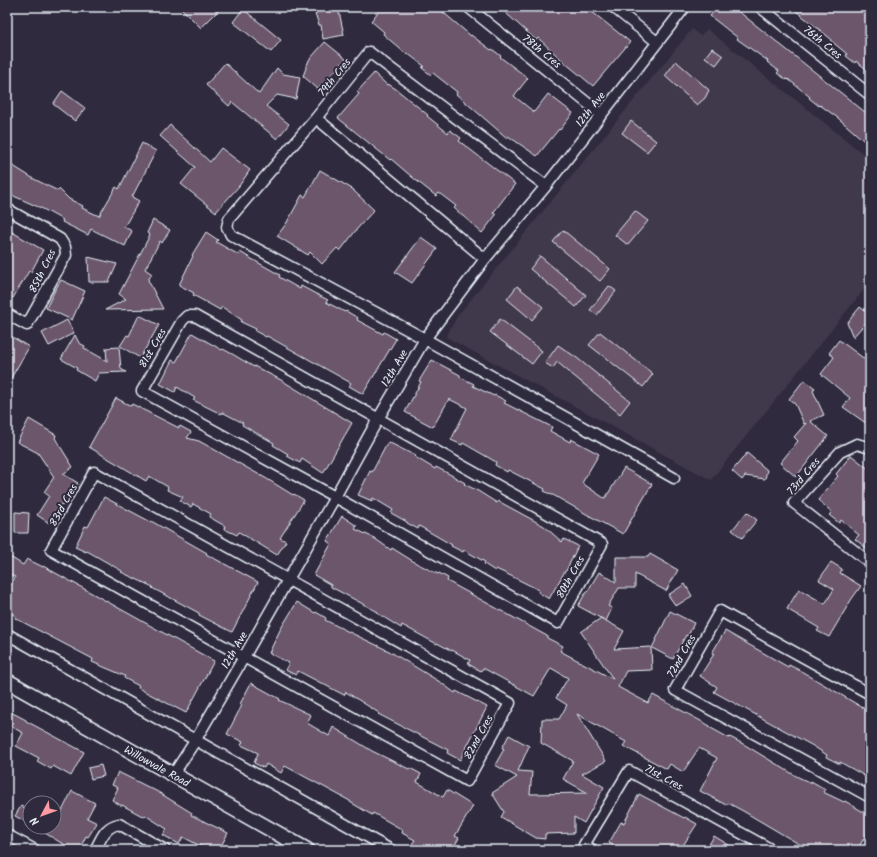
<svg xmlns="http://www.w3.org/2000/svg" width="877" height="857" font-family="Kalam,sans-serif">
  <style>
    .built { fill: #41374b }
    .building { fill: #6c566c; stroke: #e8f1f8 }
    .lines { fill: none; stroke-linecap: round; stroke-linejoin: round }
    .street-casing { stroke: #e8f1f8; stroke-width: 13 }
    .secondary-casing { stroke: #e8f1f8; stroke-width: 17 }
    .street { stroke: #2f2a3d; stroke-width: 10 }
    .secondary { stroke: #2f2a3d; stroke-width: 14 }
    .labels { text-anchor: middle; stroke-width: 4; stroke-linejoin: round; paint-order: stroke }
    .street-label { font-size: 11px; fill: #e8f1f8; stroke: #2f2a3d }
  </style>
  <rect width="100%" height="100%" fill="#2f2a3d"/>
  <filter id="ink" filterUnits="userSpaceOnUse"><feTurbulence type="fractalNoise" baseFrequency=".025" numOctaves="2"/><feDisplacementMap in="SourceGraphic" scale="8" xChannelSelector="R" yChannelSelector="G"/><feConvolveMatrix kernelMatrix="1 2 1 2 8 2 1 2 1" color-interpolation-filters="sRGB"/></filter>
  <g filter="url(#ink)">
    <path class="built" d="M692,29L700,36L707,29L870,159V282L711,480L446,337L458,315Z"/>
    <path class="building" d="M180,7H222L201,28Z
      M334,7H338L344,35L323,39L321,25H319L315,13Z
      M382,7H437L471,36V35L491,50L492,49L501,56L500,57L528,78L514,96L534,112L548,94L573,113L560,130L559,129L537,156L508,136L507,138L456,94L457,92L433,73L431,75L422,68L424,66L407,53L406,54L383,34L384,32L371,21Z
      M499,7H586L630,42L593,86L564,62L538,38L536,40Z
      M717,7H733L870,116V146L838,118L820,105L819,106L809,98L810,97L788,79L787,80L777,73L779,71L767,62L768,61L737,39L738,38L710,16Z
      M791,7H870V72L856,61L855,63L846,56L847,54L830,40L831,39Z
      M243,9L281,40L271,52L233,22Z
      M325,42L346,59L318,89L303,76L309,60Z
      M712,48L723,56L716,65L705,57Z
      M676,61L709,90L705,98L697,105L665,76Z
      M225,63L259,94L277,68L283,74L300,77L296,99L277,95L266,106L289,124L277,139L232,102L229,106L206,85Z
      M374,73L387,85L388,84L396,89L428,115L427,116L448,133L450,130L461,138L459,141L515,184L493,213L496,215L482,233L454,208L456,206L439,193L436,196L412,177L391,159L390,160L338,118L359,94L357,92Z
      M62,91L85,108L75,121L53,104Z
      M631,121L656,141L647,152L622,133Z
      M170,125L210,162L221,148L250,170L239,186L216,212L181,184L195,167L160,136Z
      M142,143L156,151L132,197L139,201L124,227L132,231L125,246L91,229L88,235L62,222L63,220L43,209L7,193V169L10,164L34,179L58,191L59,189L69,199L83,206L82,208L99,216L116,187L119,189Z
      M320,170L354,190V191L374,210L357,229L340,251L337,248L322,264L310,252L308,255L277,236L286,224L302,195L305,197Z
      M635,211L648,221L628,245L615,235Z
      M153,220L170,230L162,243L160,241L145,269L152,274L148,280L163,309L105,310L126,299L119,294L150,235L147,233Z
      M563,230L610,269L600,281L553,242Z
      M12,232L43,250L31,272L29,271L13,298L7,294V241Z
      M206,232L218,240L216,242L239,255L240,252L250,258L280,275L279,277L300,289L301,286L316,294L328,300L326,302L345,312L346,311L358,318L357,320L383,334L384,332L396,339L363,394L349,386L351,383L267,336L266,337L255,331L256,329L241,322L242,320L222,307L220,310L193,295L194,293L179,285L193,256L192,255Z
      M421,237L437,249L412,283L395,272Z
      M540,256L586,295L576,307L530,269Z
      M88,257L117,264L109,282H89Z
      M61,280L85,291L72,320L46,308L55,290Z
      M517,286L543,307L532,320L507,299Z
      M609,286L616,291L597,315L590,310Z
      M860,307L870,315V318L853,337L847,323Z
      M139,315L159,325L140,358L120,346L127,335L129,336Z
      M500,319L542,351L532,364L490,332Z
      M67,320L74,333L49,346L42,333Z
      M600,332L653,374L643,387L589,345Z
      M192,333L222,350L223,349L234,355L254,367V366L281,380L352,423L323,473L302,459L300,463L287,456L288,454L273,445L274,443L242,425L243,423L222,412L221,414L193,400L195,398L177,387L175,392L160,384L172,360L176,362Z
      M7,334L29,347L7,385Z
      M75,335L79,343L85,346L84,348L107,361L106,348L119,347L121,369L126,372L99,373L95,381L76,370L77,368L61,359Z
      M839,340L870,363V426L843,407L850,398L821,374L834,357L829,353Z
      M558,345L577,358L630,401L620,414L557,362L553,368L545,363Z
      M432,360L460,375V377L474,384L473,386L494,396L495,395L506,401L504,403L552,427L550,431L570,442L571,439L599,454L582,483L604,498L606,497L624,468L652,484L623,534L588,515L553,495H552L544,491L545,489L508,470L507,472L495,465L496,462L463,443L462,445L451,440L467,408L449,399L433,427L405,412L421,382L419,381Z
      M804,380L815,388L813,391L824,415L810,421L828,436L796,477L780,463L798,441L794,437L806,423L804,424L795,404L789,399Z
      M116,398L131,406L132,404L179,428L180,426L191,432L187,438L199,441L267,479L293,495L294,494L304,500L280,538L286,541L277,555L239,532L237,535L224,529L225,526L209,517L211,514L193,504L191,507L180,501L183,497L167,490L168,487L149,476L146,481L89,447Z
      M29,419L56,435L55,438L73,467L63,474L78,483L64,505L61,504L49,523L37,515L49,496L44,492L54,477L38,453L17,442Z
      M388,442L416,456L415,457L435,469L436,467L453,476L465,483L464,484L478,491L497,503L498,501L544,526L562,542L564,539L578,546L566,571H565L549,599L538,592L539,590L511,576L496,569L495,571L484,564L485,562L464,550L463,552L451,546L452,545L419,526L418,529L407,523V522L391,513L393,510L373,498L372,501L358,495L370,471L372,472Z
      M747,453L767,470L765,479L745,476L742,480L732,471Z
      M851,455L870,470V551L855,539L859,535L841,520L839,523L829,515L832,512L818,500L838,476L836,474Z
      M104,497L151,522V521L207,553L206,554L258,582L232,632L199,615V613L152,588L153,587L121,572L122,571L87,551L86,552L75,547L85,526L88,527Z
      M15,512L29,513L28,533H15Z
      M747,512L757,520L742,538L732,530Z
      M342,516L357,526L355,529L374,538L391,550L392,548L416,563L438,574L439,573L448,578L447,581L547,636V638L563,646L560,651L613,679L581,632L601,618L624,631L614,649L651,647L652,670L626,671L618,687L648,703L653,695L699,720L710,726L709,727L729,738L730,737L745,745L796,776L811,783V781L825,789L823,792L844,802L845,801L870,816V828L857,850H809L743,811L728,803L726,805L700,791L717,758L699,748L683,772L670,764L667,769L623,746L626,742L577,714L606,761L582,774L604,787L584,823L574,817V833L545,834V839L536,838L501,817L504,812L492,793L517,777L495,765L504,749L502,748L509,735L529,746L518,771L532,772L530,794L588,793L563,779L573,761L541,743L542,719H559L567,705L556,698L568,678L551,668L534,696L483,668L481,671L468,664L470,660L452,650V651L437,643V644L402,625L401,628L377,613L378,612L331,587V585L314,575L331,544L327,541Z
      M650,554L678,570L666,591L635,574V588H619L608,606L612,608L606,621L578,606L585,594H586L599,572L616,582V557H648Z
      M7,555L23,565L27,559L43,567V566L214,661L186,713L138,688L139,686L124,678L125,676L92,662L93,659L15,618L16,616L7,611V592L15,577L7,573Z
      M831,562L842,569L840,573L861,586L851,600L829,637L817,631L819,628L787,609L799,589L825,604L834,589L819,580Z
      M685,584L692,596L676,606L668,595Z
      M297,602L315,613L316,612L326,618L325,620L345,630L389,651L440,682L455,693L456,691L487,707L460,760L447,753L448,750L378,714L379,713L346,692L344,695L298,671L296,675L285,670L289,663L269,653L280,630Z
      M670,611L694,623L688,636L686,635L673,659L652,648Z
      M725,631L788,667L789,665L801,671L870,712V779L840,762V764L826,757L827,755L813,746L714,692L717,687L700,676L714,654L712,653Z
      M251,683L280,699L279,700L311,715L307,723L329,736L333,727L372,751L409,769L410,768L421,774L417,782L443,797L447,790L473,806L455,836L459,838L452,850H423L412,844L415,840L402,833L403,830L373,813L372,815L350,802V801L285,766L281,773L266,764L264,768L254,763L258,753L241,745L243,742L227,734L242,705L240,704Z
      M7,710L26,720V721L84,752L71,776L53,766L51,769L37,761L39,758L16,746L23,733L7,724Z
      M101,765L104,776L91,779L88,768Z
      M118,772L158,792L192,813L191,815L228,833L219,850H208L183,837L179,844L163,835L167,829L145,815L144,817L122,805V806L112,800L118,788L112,785Z
      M72,791L95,803L87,818L97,823L88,837L86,836L79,850H73L35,827H54Z
      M639,794L684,818L685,817L697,824L680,850H621L609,843L621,822L624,823Z
      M21,806L30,811V824L15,816Z
      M714,836L737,850H706Z"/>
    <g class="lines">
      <g class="street-casing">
        <path id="street" d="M468,7L601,114
          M613,7L657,42
          M760,7L870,95
          M316,118L229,219L227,227L231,235L425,339L674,478
          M7,209L60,239L65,247L66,255L27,325L7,314
          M485,259L316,118L369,52L546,186
          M187,316H195L602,544L558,623L335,497L142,391L182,321Z
          M870,448L857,444L840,452L794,503L870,563
          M94,472L510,703L467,781L51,550Z
          M7,634L391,850
          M870,694L720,611L675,690L870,797
          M173,775L195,741L244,657L335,497L378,419L425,339L485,259L546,186L685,7
          M7,835L35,850
          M95,850C102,838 104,827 119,824L165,850
          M593,850L584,845L629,771L772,850"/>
      </g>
      <g class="secondary-casing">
        <path id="secondary" d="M7,681L307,850"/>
      </g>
      <use href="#street" class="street"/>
      <use href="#secondary" class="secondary"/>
    </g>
  </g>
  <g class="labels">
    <g class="street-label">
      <text transform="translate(823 42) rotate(39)" y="4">76th Cres</text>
      <text transform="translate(542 51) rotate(39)" y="4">78th Cres</text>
      <text transform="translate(334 77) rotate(-51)" y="4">79th Cres</text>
      <text transform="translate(590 109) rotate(-52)" y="4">12th Ave</text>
      <text transform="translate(42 271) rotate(-64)" y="4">85th Cres</text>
      <text transform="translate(152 348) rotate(-60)" y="4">81st Cres</text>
      <text transform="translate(394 368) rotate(-59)" y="4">12th Ave</text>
      <text transform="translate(803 476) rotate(-50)" y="4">73rd Cres</text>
      <text transform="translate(63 505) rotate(-61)" y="4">83rd Cres</text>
      <text transform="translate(570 577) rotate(-61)" y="4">80th Cres</text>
      <text transform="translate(234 650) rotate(-60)" y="4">12th Ave</text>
      <text transform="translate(681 656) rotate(-61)" y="4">72nd Cres</text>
      <text transform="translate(478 737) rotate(-61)" y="4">82nd Cres</text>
      <text transform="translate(157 766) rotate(29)" y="4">Willowvale Road</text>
      <text transform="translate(664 777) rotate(29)" y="4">71st Cres</text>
    </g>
  </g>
  <rect width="877" height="857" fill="none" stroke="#2f2a3d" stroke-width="24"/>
  <rect x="12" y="12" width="853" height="833" fill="none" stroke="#e8f1f8" stroke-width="1.5" filter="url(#ink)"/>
  <g transform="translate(42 815) rotate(229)"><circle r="19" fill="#2f2a3d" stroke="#797a88"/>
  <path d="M0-3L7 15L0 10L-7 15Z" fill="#ff9aa2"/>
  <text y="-6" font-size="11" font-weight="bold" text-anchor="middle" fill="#e8f1f8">N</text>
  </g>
</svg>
